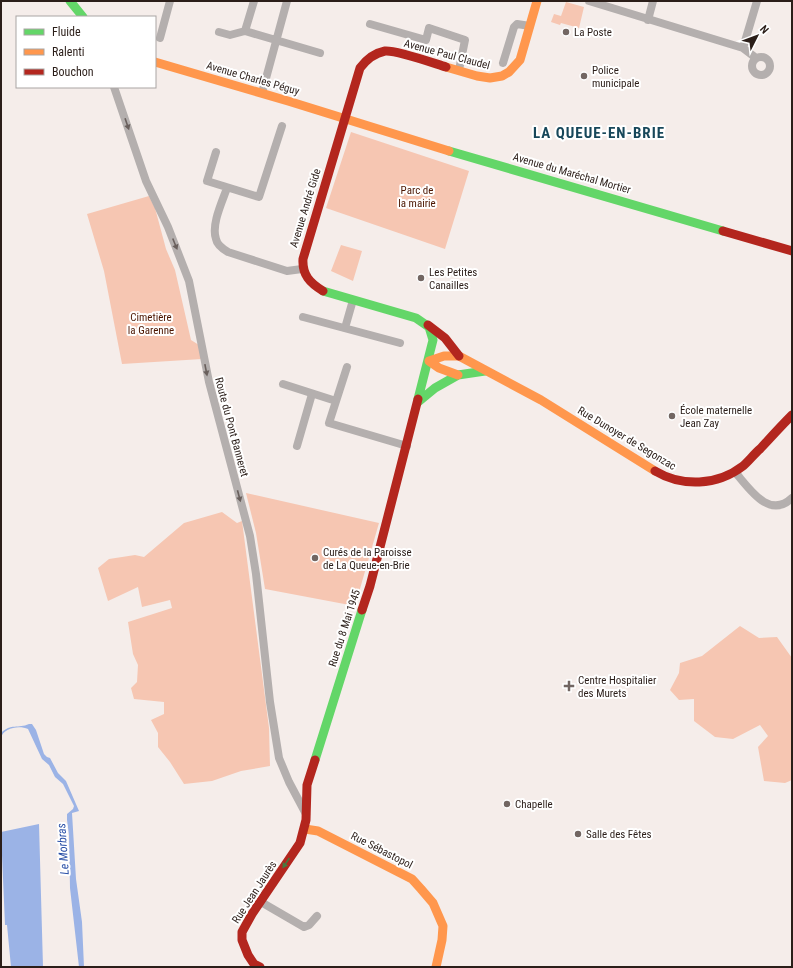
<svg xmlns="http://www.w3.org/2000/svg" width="793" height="968" font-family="'Roboto Condensed',sans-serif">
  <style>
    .green { fill: #f6c6b2 }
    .water { fill: #9bb3e6 }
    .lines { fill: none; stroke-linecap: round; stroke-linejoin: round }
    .street { stroke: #b4afae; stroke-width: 8 }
    .fast { stroke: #63d668; stroke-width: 9 }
    .slow { stroke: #ff974d; stroke-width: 9 }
    .jam { stroke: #b3261e; stroke-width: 9 }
    .oneway { fill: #695f5c }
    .oneway2 { fill: #477a40 }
    .poi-dot { fill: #726662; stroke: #fff; stroke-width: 1.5 }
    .labels { text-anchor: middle; stroke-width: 4; stroke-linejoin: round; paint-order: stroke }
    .poi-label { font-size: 11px; fill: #2b1e19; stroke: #fff; text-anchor: start }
    .street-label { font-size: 11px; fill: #2b1e19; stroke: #fff }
    .park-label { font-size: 11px; fill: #4c1600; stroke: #fff }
    .water-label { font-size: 12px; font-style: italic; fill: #284ea6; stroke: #fff }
    .district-label { font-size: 15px; font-weight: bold; letter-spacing: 1px; fill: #17475a; stroke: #fff }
  </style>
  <rect width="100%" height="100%" fill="#f5edea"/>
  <path class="green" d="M566,2L584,7L579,28L561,23L560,25L551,22L554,14L561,16Z
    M351,132L469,171L445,249L326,208Z
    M149,196L155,208L166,249L175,270L191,340L199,345L202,359L122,364L104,271L87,214Z
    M341,245L362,251L353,281L331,271Z
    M246,493L379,523L355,606L265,589L256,533Z
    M222,512L237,523L242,521L269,728L270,766L241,771L212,781L184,784L170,762L158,747V733L151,720L164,714V702L134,699L131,688L137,682L138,665L133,654L128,622L172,608L170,600L142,607L138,587L108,601L98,568L109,559L135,555L144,557L184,523Z
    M740,626L759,638L777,637L792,658V780L785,783L764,781L758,747L768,736L760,725L733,739L715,737L694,721V699L679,700L670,690L679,673L680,663L702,656Z"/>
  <path class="water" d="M29,724H32L36,730L44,754L47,757L50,758L58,773L66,781L79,811L72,813L76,879L82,922L84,967H79L70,888L69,835L67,820V814L73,809L74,806L63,784L55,777L49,765L42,759L28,729C19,725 3,728 1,738V733C11,723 18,729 29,724Z
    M39,824L43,967H11L7,925H5L1,832Z"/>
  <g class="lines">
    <path class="street" d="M254,1L245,31L320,53
      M589,1L743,48L756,58
      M648,20L653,1
      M370,24L426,40L429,28L465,40L459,70
      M219,32L230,35L245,31
      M160,38L170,1
      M743,48L757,1
      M752 66a9 9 0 1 1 18 0a9 9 0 1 1-18 0Z
      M503,63L514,27L517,24L530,26
      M114,87L146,181L168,227L189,281L209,382L250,536L256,574L270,702L279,758L289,782L306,814
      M262,93L287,1
      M216,152L207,181L259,197L282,126
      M227,188C222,202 211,225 216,239C217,245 223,249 228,252L287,271L302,269
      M303,317L400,343
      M345,328L353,300
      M347,367L329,423L407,446
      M283,384L336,401
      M297,446L312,394
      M735,472C749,488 769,520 792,498
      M261,902L304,927L309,925L317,916"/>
    <path class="fast" d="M70,1L83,17
      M449,151L723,231
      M323,291L416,318L429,327L433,340L418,399
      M418,402L435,388L458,375L485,371
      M315,760L362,610"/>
    <path class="slow" d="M155,62L288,101L449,151
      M446,67L477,76L490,78L502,76L509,72L520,60L537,1
      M429,361L444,356H459L541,400L655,471
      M429,361L439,368L458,375
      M305,829L318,831L412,879L421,889L433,903L443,926L442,940L436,967"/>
    <path class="jam" d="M723,231L792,251
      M323,291C310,283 302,275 303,259L360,68C366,60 375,53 385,51C397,50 433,63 446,67
      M428,325L445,338L459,356
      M655,471C682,487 717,486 743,466C749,461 754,454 760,449C771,437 781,426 792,415
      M362,610L370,586L418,399
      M260,967L254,964L248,955L242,940V932L252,914L300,843L306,820L307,785L315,760"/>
  </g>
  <defs><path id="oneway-solid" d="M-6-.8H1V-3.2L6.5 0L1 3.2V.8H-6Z"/></defs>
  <g class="oneway">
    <use href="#oneway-solid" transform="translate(127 124) rotate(71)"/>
    <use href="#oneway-solid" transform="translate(175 244) rotate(68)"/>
    <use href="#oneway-solid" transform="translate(206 370) rotate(79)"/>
    <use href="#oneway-solid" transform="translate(239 496) rotate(75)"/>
  </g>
  <use class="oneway2" href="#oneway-solid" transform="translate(286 863) rotate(124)"/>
  <g class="poi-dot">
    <circle cx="566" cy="32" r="4"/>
    <circle cx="584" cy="76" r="4"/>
    <circle cx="421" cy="278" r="4"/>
    <circle cx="672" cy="416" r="4"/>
    <circle cx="315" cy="558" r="4"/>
    <path d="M567 680h4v4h4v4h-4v4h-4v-4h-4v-4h4z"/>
    <circle cx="507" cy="804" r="4"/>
    <circle cx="578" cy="834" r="4"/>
  </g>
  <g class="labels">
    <g class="poi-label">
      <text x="574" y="36">La Poste</text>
      <text x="592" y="74">Police<tspan x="592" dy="13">municipale</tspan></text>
      <text x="429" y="276">Les Petites<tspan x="429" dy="13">Canailles</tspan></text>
      <text x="680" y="414">École maternelle<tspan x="680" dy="13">Jean Zay</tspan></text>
      <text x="323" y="556">Curés de la Paroisse<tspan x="323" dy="13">de La Queue-en-Brie</tspan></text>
      <text x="578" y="684">Centre Hospitalier<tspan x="578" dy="13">des Murets</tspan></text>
      <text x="515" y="808">Chapelle</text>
      <text x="586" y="838">Salle des Fêtes</text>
    </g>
    <g class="street-label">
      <text transform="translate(447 54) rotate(15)" y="4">Avenue Paul Claudel</text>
      <text transform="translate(253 78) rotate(16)" y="4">Avenue Charles Péguy</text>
      <text transform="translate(572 173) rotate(16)" y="4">Avenue du Maréchal Mortier</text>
      <text transform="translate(305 208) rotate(-73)" y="4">Avenue André Gide</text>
      <text transform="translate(232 427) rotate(75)" y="4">Route du Pont Banneret</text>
      <text transform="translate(627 438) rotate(31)" y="4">Rue Dunoyer de Segonzac</text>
      <text transform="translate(344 628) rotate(-72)" y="4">Rue du 8 Mai 1945</text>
      <text transform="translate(382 850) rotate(27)" y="4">Rue Sébastopol</text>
      <text transform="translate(254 892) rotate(-57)" y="4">Rue Jean Jaurès</text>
    </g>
    <g class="park-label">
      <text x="417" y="194">Parc de<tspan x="417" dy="13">la mairie</tspan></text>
      <text x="151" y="321">Cimetière<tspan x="151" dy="13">la Garenne</tspan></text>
    </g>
    <g class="water-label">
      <text transform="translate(63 849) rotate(-94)" y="4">Le Morbras</text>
    </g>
    <g class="district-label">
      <text x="599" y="138">LA QUEUE-EN-BRIE</text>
    </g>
  </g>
  <rect width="793" height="968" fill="none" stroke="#2b1e19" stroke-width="4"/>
  <rect x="16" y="16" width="140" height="72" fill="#ffffff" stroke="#aaa5a3"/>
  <rect x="24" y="29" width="20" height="6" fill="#63d668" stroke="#aaa5a3"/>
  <text x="52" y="36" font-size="12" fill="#2b1e19">Fluide</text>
  <rect x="24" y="49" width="20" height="6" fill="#ff974d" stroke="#aaa5a3"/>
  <text x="52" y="56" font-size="12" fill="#2b1e19">Ralenti</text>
  <rect x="24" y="69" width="20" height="6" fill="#b3261e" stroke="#aaa5a3"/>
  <text x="52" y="76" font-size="12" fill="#2b1e19">Bouchon</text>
  <g transform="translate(757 36) rotate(48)" stroke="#ffffff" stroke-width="3" paint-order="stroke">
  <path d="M0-3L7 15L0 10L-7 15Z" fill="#2b1e19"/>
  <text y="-6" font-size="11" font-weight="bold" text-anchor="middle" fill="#2b1e19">N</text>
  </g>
</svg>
